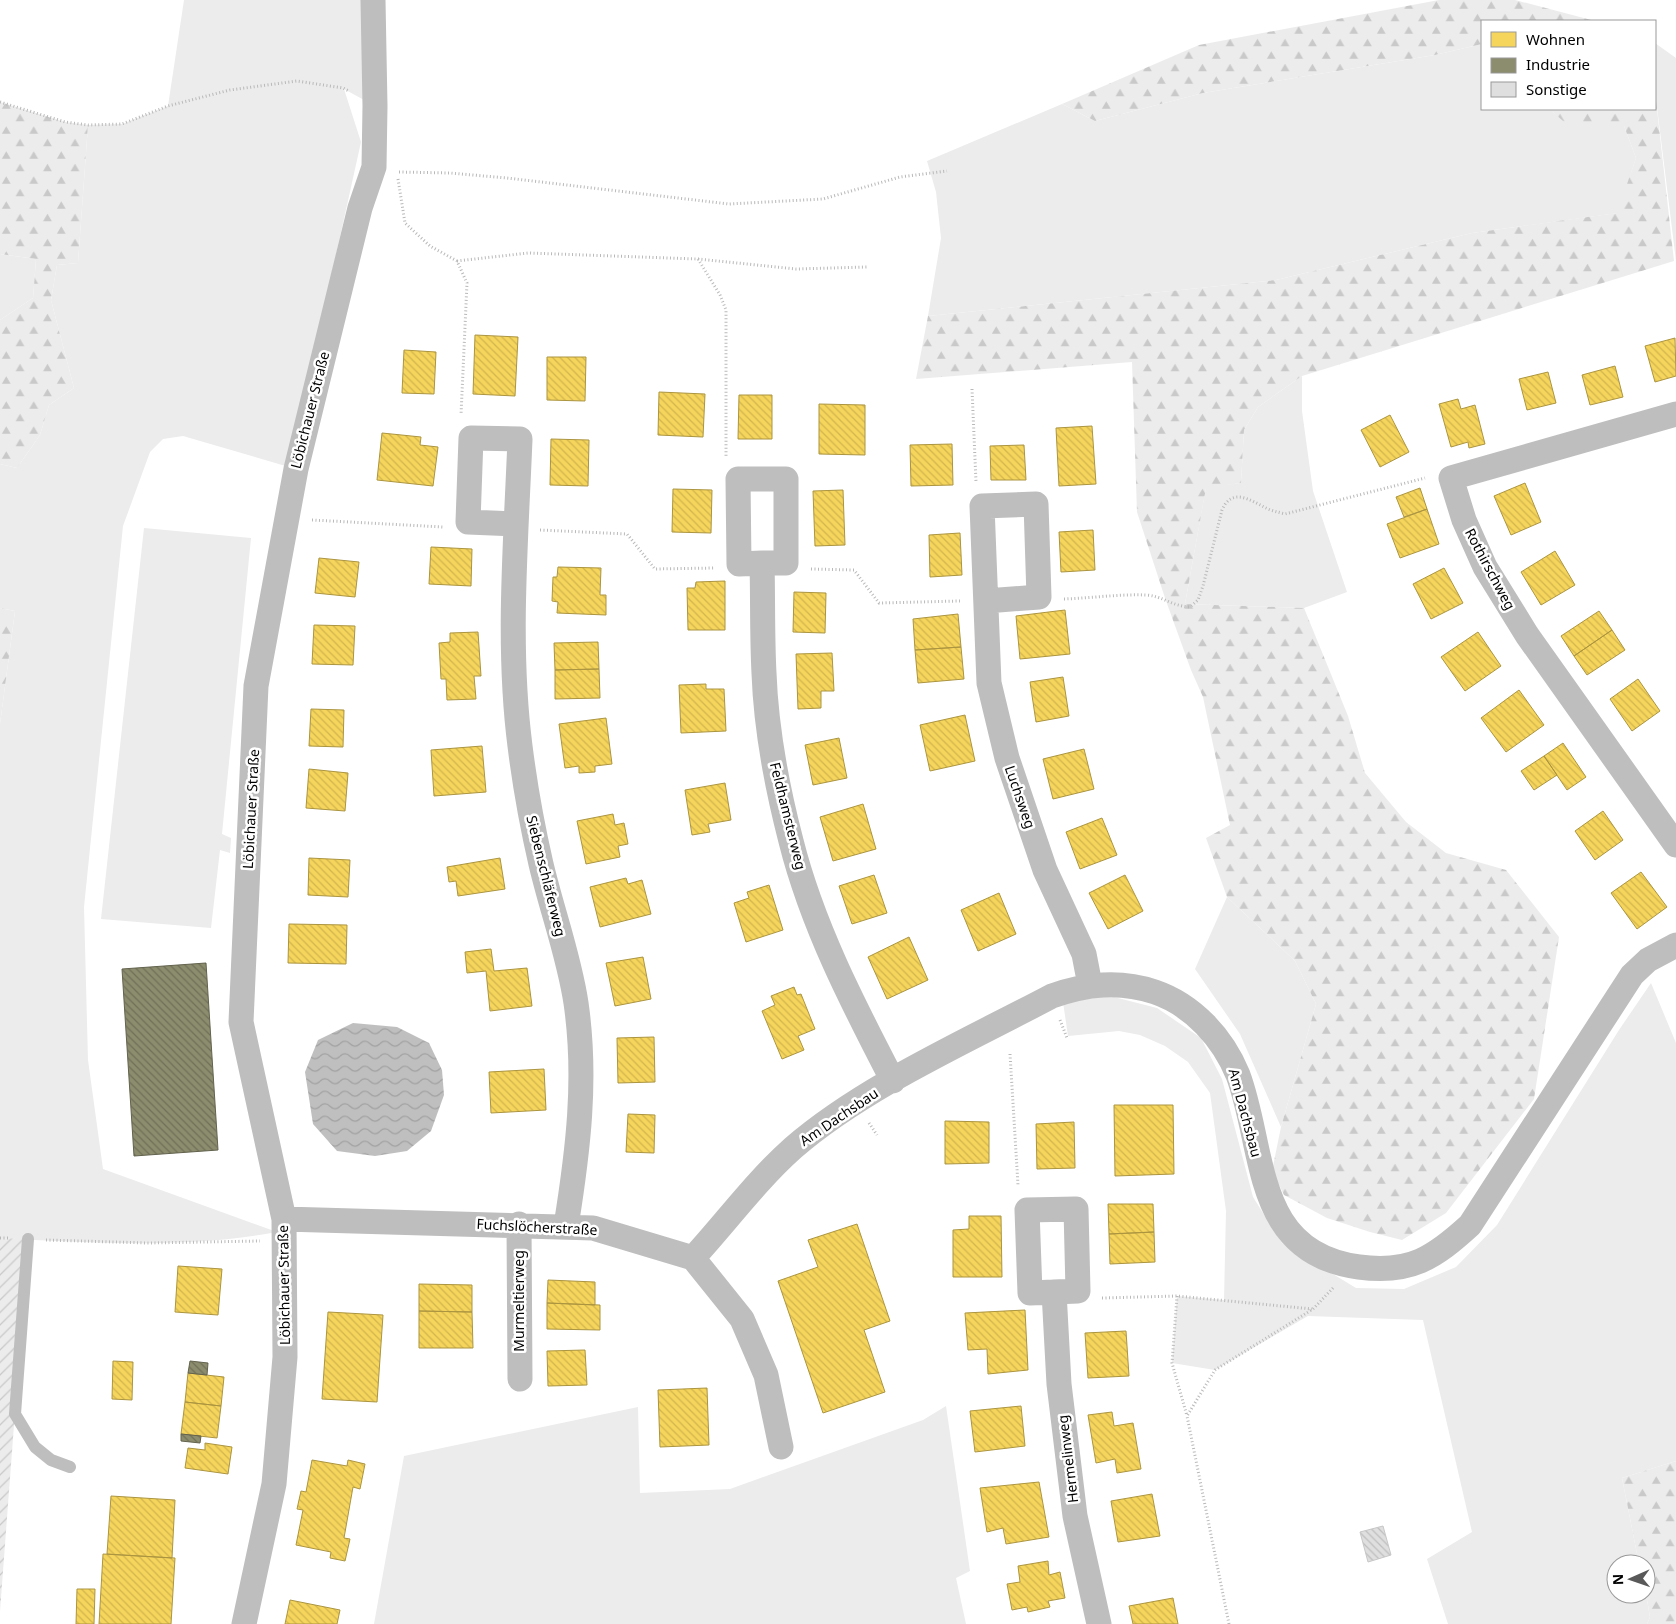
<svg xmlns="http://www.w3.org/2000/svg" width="1676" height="1624" font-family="'Noto Sans',sans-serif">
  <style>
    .grass { fill: #ececec }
    .forest { fill: url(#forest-firs) }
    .garden { fill: url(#garden-furrows) }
    .water { fill: url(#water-waves) }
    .homes { fill: url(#homes-back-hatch); stroke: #ac9540 }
    .industry { fill: url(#industry-back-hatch); stroke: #62624d }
    .building { fill: url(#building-back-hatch); stroke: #c7c7c7 }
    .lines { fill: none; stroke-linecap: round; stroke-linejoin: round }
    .path { stroke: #b9b9b9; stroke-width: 3; stroke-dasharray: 1 2.5; stroke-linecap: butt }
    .service { stroke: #bebebe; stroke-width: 12 }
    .minor { stroke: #bebebe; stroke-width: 25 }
    .labels { text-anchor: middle; stroke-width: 5; stroke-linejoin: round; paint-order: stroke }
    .street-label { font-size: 14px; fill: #000; stroke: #fff }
  </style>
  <defs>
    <pattern id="forest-firs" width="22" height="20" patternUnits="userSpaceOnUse" patternTransform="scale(1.25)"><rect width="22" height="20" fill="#ececec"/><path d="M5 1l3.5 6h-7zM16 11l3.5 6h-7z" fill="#c9c9c9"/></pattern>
    <pattern id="garden-furrows" width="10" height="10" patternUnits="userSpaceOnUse" patternTransform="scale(1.25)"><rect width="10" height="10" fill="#ececec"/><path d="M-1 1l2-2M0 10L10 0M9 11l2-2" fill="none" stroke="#c9c9c9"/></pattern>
    <pattern id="water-waves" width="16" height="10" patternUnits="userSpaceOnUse" patternTransform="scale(1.25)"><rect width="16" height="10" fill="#bfbfbf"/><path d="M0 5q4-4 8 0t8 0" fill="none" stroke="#a2a2a2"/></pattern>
    <pattern id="homes-back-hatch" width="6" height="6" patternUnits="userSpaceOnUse" patternTransform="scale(1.25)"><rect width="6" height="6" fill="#f6d55c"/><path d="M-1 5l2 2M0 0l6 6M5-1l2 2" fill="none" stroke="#d1b54e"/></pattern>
    <pattern id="industry-back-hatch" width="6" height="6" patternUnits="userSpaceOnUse" patternTransform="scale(1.25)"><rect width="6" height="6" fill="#8c8c6e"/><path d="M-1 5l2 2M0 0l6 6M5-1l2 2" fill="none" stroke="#707058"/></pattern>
    <pattern id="building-back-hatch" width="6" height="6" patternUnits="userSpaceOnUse" patternTransform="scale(1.25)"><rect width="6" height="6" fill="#dfdfdf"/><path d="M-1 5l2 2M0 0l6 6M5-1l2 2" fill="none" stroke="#bebebe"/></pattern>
  </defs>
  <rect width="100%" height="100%" fill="#fff"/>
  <path class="grass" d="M184,0H373L375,106L344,89L361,142L289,467L183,436L163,439L150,452L123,526L84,907L88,1060L103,1169L277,1232C186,1249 92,1243 0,1238V724L15,611L0,608V464L17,468L40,435L49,405L74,388L51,300L57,265L78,263L88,125L122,124L168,106Z
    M1655,43L1676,58V261L1655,91Z
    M1482,44V109H1549L1570,126H1624L1636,158L1618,213L1472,233L1276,280L928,316L941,238L936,192L927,161L1062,104L1095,121L1203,93L1435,55Z
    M0,254L36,259L33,298L0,320Z
    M1302,376V411L1313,491L1347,592L1304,608L1185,604L1206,487L1241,483L1244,430L1258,407Z
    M144,528L251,538L222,834L231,838L230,853L220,850L211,928L101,919Z
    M1227,897L1295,961L1316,1004L1281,1127L1240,1034L1195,969Z
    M1651,983L1676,1043V1461L1622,1478L1639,1564H1616V1594H1646L1650,1617L1647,1624H1448L1427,1559L1472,1532L1423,1320L1308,1316L1215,1370L1172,1363L1177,1296L1224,1300L1226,1211L1210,1093L1188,1062L1165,1046L1140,1035L1119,1031L1068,1036L1063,1002L1110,996L1157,1008L1201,1038L1222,1079L1253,1197L1282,1243L1356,1288L1404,1289L1456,1267L1497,1225L1619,1030Z
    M946,1406L970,1571L956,1578L966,1624H374L404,1456L638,1407L640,1493L730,1489L923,1420Z"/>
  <path class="forest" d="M1439,0H1515L1595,21H1482V44L1435,55L1203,93L1095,121L1062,104L1199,45Z
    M1655,91L1674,261L1302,376L1258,407L1244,430L1241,483L1206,488L1185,604L1304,608L1348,716L1365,773L1406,822L1446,853L1506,870L1559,937L1534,1099L1446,1213L1402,1240L1370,1232L1327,1218L1284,1195L1272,1171L1281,1127L1316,1004L1295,961L1227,897L1206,838L1230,825L1203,697L1191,670L1165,598L1137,512L1132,362L916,379L928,316L1276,280L1472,233L1617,213L1636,158L1624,126H1569L1549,109H1655Z
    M0,102L65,122L88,125L78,263L57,265L51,300L74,388L49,405L40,435L17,468L0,464V320L33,298L36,259L0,254Z
    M0,608L15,611L0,724Z
    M1676,1461V1624H1647L1650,1617L1646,1594V1564H1639L1622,1478Z"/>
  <path class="garden" d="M0,1238L28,1239L0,1611Z"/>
  <path class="water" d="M353,1023L397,1027L429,1043L442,1070L444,1095L431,1131L407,1151L375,1156L337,1151L313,1124L305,1072L318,1040Z"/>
  <path class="homes" d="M475,335L518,337L515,396L473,394Z
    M1675,338L1676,376L1655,382L1645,346Z
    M404,350L436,352L434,394L402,393Z
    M547,357H586L585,401L547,400Z
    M1615,366L1623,397L1590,405L1582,375Z
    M1548,372L1556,403L1527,410L1519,379Z
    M659,392L705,394L703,437L658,435Z
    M739,395H772V439H738Z
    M1458,399L1461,409L1475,405L1485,444L1469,448L1468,442L1451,447L1439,404Z
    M819,404L865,405V455L819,454Z
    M1390,415L1409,452L1380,467L1361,430Z
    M1092,426L1096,484L1059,486L1056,428Z
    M382,433L421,437L420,445L438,447L433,486L377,480Z
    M551,439L589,440L588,486L550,485Z
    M952,444L953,485L911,486L910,445Z
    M1024,445L1026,480H991L990,446Z
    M1525,483L1541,522L1511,535L1494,496Z
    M1420,488L1427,509L1404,517L1396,497Z
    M673,489L712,490L711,533L672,532Z
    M843,490L845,545L815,546L813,491Z
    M1427,509L1439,544L1400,558L1387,524Z
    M1093,530L1095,570L1061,572L1059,532Z
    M960,533L962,575L930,577L929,535Z
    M431,547L472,549L471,586L429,584Z
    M1555,551L1575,585L1541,605L1521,572Z
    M319,558L359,562L355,597L315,593Z
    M558,567L601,568L600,595H606V615L557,613L558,602L552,601L553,577H557Z
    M1444,568L1463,603L1431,619L1413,584Z
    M725,581V630H688L687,588H695L696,582Z
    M794,592L826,593L825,633L793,632Z
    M1065,610L1070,654L1020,659L1016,616Z
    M1599,611L1612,630L1574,656L1561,636Z
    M958,614L961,647L915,650L913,619Z
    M314,625L355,626L353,665L312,664Z
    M1612,630L1625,650L1587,675L1574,656Z
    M478,632L481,676H474L476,699L447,700L446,679H441L439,643L450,642V633Z
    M1478,632L1501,666L1465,691L1441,657Z
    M598,642L599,669L555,670L554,643Z
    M961,647L964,679L918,683L915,650Z
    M832,653L834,691H821V708L798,709L796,654Z
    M599,669L600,698L555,699V670Z
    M1063,677L1069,716L1036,722L1030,682Z
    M1638,679L1660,711L1632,731L1610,699Z
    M706,684V689H724L726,731L681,733L679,685Z
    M1519,690L1544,725L1506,752L1481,718Z
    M311,709L344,710L343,747L309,746Z
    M965,715L975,761L930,771L920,725Z
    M606,718L612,764L595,766V772L579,773V766L565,768L559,724Z
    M839,738L847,778L813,785L805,745Z
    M1563,743L1586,777L1567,790L1544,756Z
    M482,746L486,792L434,796L431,750Z
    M1084,749L1094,789L1053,799L1043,759Z
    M1544,756L1557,775L1534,790L1521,771Z
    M309,769L348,773L345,811L306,808Z
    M725,783L731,820L708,824L710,832L692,835L685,790Z
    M863,804L876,849L833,861L820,817Z
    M1603,811L1623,840L1595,860L1575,831Z
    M613,814L615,825L624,823L628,844L618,846L620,857L586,864L577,821Z
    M1102,818L1117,855L1080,869L1066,832Z
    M309,858L350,860L348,897L308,895Z
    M500,858L505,889L458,896L456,881L449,882L447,867Z
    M1641,872L1667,907L1637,929L1611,893Z
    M874,875L887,913L852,924L839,886Z
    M1125,875L1143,911L1108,929L1089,893Z
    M626,878L628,884L642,880L651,914L600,927L590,887Z
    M769,885L783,930L746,942L734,903L749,898L747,892Z
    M999,893L1016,934L978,951L961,910Z
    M289,924L347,925L346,964L288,963Z
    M909,937L928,980L887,999L868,957Z
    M491,949L494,971L527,968L532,1006L490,1011L486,971L467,973L465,952Z
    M643,957L651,999L615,1006L606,963Z
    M794,987L797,995L801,994L815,1029L798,1036L804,1050L782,1059L762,1011L775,1005L771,996Z
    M654,1037L655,1082L618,1083L617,1038Z
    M544,1069L546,1110L491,1113L489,1072Z
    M1114,1105H1173L1174,1174L1115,1176Z
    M628,1114L655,1115L654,1153L626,1152Z
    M945,1121L989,1122V1163L945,1164Z
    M1074,1122L1075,1168L1037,1169L1036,1124Z
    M1108,1204H1153L1154,1232L1109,1234Z
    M969,1216H1001L1002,1277H953V1230L969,1229Z
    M857,1224L890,1321L864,1330L885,1392L823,1413L778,1281L818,1267L808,1240Z
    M1154,1232L1155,1262L1110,1264L1109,1234Z
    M178,1266L222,1269L218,1315L175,1312Z
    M548,1280L595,1282V1305L547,1303Z
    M419,1284L472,1285V1312L419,1311Z
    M547,1303L600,1305V1330L547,1329Z
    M1025,1310L1028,1370L988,1374L987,1349L968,1350L965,1313Z
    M419,1311L472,1312L473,1348H419Z
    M328,1312L383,1315L377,1402L322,1399Z
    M1126,1331L1129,1376L1088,1378L1085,1333Z
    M585,1350L587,1385L548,1386L547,1351Z
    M113,1361L133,1362L132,1400L112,1399Z
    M188,1373L224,1377L221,1406L185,1402Z
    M707,1388L709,1445L660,1447L658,1390Z
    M185,1402L221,1406L217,1438L181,1434Z
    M1021,1406L1025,1446L975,1452L970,1411Z
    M1112,1412L1114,1426L1133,1423L1141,1469L1117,1473L1115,1459L1096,1463L1088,1415Z
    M205,1443L232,1447L228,1474L185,1468L188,1448L205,1450Z
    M312,1460L347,1466L348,1460L365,1464L360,1489L353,1487L344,1538L350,1539L345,1561L330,1558L331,1552L296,1545L303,1510L297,1509L301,1491L306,1492Z
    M1039,1482L1049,1537L1006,1544L1003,1528L987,1532L980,1488Z
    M1152,1494L1160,1536L1118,1542L1111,1501Z
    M111,1496L175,1500L172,1558L107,1554Z
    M103,1554L175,1558L171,1624H99Z
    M1048,1561L1049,1575L1060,1572L1065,1598L1048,1601L1050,1607L1028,1612L1027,1607L1012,1610L1007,1584L1020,1582L1018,1566Z
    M77,1589H95L94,1624H76Z
    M1173,1598L1178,1624H1133L1129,1606Z
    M290,1600L340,1610L337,1624H285Z"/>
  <path class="industry" d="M206,963L218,1150L134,1156L122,969Z
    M190,1361L208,1363L207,1375L188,1373Z
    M181,1434L201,1436L200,1443L181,1441Z"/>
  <path class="building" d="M1383,1526L1391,1555L1368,1562L1360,1532Z"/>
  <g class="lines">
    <path class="path" d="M0,102L65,122L88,125L122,124L168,106L230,90L297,81L343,88L349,91
      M399,172L450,173L507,178L729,204L823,199L900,177L947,171
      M398,179L405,223L430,246L457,261L467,283L461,415
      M698,259L720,295L726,310V458
      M457,261L528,253L698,259L796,269L867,267
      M972,389L976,482
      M312,520L443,527
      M540,530L627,534L655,569L714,568
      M811,569L854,570L879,603L960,601
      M1064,599C1091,598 1119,594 1146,595C1163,596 1171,606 1190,607L1198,600L1203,586L1222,510C1232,487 1250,500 1266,508C1272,511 1278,512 1285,514L1425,478
      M1060,1020L1067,1038
      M1010,1054L1018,1185
      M869,1123L877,1135
      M0,1238H10
      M46,1240L148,1243L260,1241
      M1177,1296L1172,1363L1187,1416
      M1102,1298L1177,1296L1312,1309
      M1229,1624L1187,1416L1215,1370L1313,1309L1334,1287"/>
    <path class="service" d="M28,1239L15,1414L35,1447L51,1460L70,1467"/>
    <path class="minor" d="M1676,414L1451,478L1464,520L1485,567L1527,635L1676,845
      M516,524L468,522L471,438L520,439C516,541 507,645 520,746C525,786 532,825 541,864C552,911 569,956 576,1003C587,1079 578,1151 566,1226
      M762,563H786V479H738L739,564L762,563C763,600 762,636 764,673C766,729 777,787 791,841C812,925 853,1004 893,1081
      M986,601L1039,597L1036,504L982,506L989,683L1007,758L1045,870L1084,954L1090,985
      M1076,1209L1078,1291L1030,1293L1027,1210Z
      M284,1219L593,1228L693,1258L742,1319L766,1375L781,1447
      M519,1224L520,1379
      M693,1258C726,1222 756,1181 793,1148C863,1087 969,1040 1052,996C1086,984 1119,980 1155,992C1193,1005 1223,1038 1238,1075C1266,1150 1252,1253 1359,1267C1410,1274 1434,1258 1470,1225L1632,975L1648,960L1676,945
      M1054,1292L1059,1384L1075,1516L1099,1624
      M244,1624L274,1484L285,1357L284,1219L241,1022L256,686L296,469L360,208L374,167L375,106L373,0"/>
  </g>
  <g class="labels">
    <g class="street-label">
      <text transform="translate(310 410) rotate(-76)" y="5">Löbichauer Straße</text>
      <text transform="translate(1490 569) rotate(62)" y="5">Rothirschweg</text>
      <text transform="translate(1020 797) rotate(71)" y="5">Luchsweg</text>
      <text transform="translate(251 809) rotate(-87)" y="5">Löbichauer Straße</text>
      <text transform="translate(788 816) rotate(76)" y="5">Feldhamsterweg</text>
      <text transform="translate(546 876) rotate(76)" y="5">Siebenschläferweg</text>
      <text transform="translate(1245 1113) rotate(75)" y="5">Am Dachsbau</text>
      <text transform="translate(839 1117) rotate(-34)" y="5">Am Dachsbau</text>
      <text transform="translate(537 1227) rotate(3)" y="5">Fuchslöcherstraße</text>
      <text transform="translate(284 1285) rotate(-91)" y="5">Löbichauer Straße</text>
      <text transform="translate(519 1301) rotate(-90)" y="5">Murmeltierweg</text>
      <text transform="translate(1068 1459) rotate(-97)" y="5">Hermelinweg</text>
    </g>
  </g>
  <rect x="1481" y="20" width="175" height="90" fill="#ffffff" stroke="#999999"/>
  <rect x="1491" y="32" width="25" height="15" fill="#f6d55c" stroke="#999999"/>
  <text x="1526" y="45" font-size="15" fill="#000000">Wohnen</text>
  <rect x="1491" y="58" width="25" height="15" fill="#8c8c6e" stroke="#999999"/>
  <text x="1526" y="70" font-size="15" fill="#000000">Industrie</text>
  <rect x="1491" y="82" width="25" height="15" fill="#dfdfdf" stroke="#999999"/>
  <text x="1526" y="95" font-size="15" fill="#000000">Sonstige</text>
  <g transform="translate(1631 1579) rotate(268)"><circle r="24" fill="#ffffff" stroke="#999999"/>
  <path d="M0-4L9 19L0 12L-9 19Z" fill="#595959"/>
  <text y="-8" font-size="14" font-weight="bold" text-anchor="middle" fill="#000000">N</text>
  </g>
</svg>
